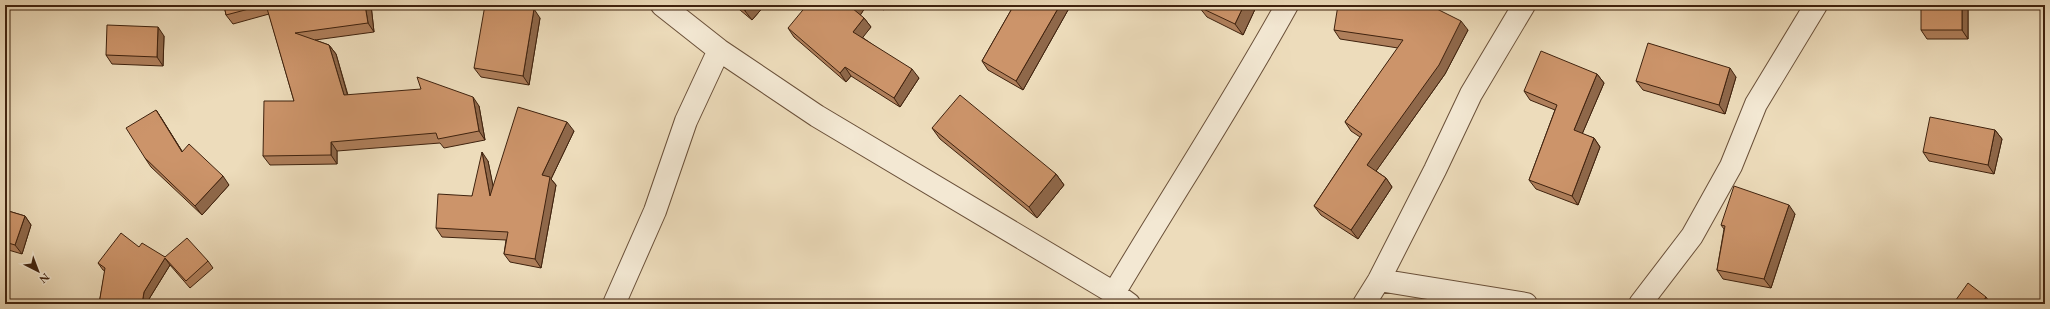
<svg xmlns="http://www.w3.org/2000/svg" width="2050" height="309" font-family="'EB Garamond',serif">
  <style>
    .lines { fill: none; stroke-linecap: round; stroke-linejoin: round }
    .minor-casing { stroke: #6a5039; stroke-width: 24 }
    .minor { stroke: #f3e8d3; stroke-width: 22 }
    .wall { fill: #af7f5b; stroke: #3f220e }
    .shaded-wall { fill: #8f684a; stroke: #3f220e }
    .building { fill: #cc946a; stroke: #3f220e }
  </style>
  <rect width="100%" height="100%" fill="#eddcbb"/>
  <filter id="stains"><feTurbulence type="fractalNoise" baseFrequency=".005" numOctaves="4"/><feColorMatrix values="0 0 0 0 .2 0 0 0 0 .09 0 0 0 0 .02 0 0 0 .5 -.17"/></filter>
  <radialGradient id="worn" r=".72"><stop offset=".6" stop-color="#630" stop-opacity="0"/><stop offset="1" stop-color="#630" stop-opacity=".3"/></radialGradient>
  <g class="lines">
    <g class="minor-casing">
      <path id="minor" d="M662,5L719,50L817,116L1114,293L1129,304
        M1379,280L1526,304
        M1114,293C1171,197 1233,103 1287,5
        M614,304L655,211L686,121L719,50
        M1364,304L1379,280L1435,170L1471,94L1524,5
        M1640,304L1692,236L1731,166L1756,104L1816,5"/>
    </g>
    <use href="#minor" class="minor"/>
  </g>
  <path class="wall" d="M224,5H371L374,32L315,40L329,45L336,54L348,95L479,106L485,140L444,148L440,143L337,151V164L270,165L263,156L294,101L269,14L233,24L226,15Z
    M734,5H765L752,20Z
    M867,5L860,15L864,18L871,27L862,37L919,78L900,107L851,76L846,82L794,37L788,28Z
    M875,5H888L884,10Z
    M1014,5H1065L1068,10L1023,90L988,70L982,61Z
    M1200,5H1257L1243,35L1207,17L1199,7Z
    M1968,5V39H1927L1921,30Z
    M540,18L529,85L481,77L474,68Z
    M1334,30H1468L1445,74L1376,171L1386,178L1392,187L1358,239L1321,215L1314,206L1360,137L1351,131L1345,122L1398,48L1340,39Z
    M164,36L163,66L112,64L106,55Z
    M1597,74L1604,83L1582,134L1594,138L1600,147L1578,205L1536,189L1529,180L1555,110L1530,100L1524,91Z
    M1736,77L1725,114L1643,90L1636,81Z
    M156,110L182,151L229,185L202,215L151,167L145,158Z
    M932,128L1056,174L1064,185L1037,218L940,139Z
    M1995,130L2002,139L1994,174L1929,161L1923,152Z
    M574,131L551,179L556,185L541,268L510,262L504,254L506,240L442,237L436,228L472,196L488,161L493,187Z
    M5,210L25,216L31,225L22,254L5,249Z
    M1795,214L1771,288L1723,279L1717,270L1724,229L1721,225Z
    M139,247L165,257L208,261L213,268L190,288L170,265L149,299L148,304H99L105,271L103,270L98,263Z"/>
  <path class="shaded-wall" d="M365,5H371L374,32L368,23Z
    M751,5H765L752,20L745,11Z
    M854,5H867L859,17L852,8Z
    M881,5H888L884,10Z
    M1060,5H1065L1068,10L1023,90L1016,81Z
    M1244,5H1257L1243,35L1235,24Z
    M1962,5H1968V39L1962,30Z
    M534,9L540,18L529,85L523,76Z
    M864,18L871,27L860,41L853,32Z
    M1461,21L1468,30L1445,74L1374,174L1367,165Z
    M158,27L164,36L163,66L157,57Z
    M329,45L336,54L350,104L344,95Z
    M845,67L851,76L846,82L840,73Z
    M1730,68L1736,77L1725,114L1719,105Z
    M912,69L919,78L900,107L894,98Z
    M1597,74L1604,83L1580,139L1574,130Z
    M473,97L479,106L485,140L479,131Z
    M156,110L162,119L188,161L182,152Z
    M567,122L574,131L551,179L556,185L541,268L535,259L542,175Z
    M1995,130L2002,139L1994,174L1988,165Z
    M1594,138L1600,147L1578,205L1572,196Z
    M331,142L337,151V164L331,155Z
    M482,152L488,161L497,205L490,196Z
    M1056,174L1064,185L1037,218L1029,207Z
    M223,176L229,185L202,215L195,206Z
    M1386,178L1392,187L1358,239L1351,230Z
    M1789,205L1795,214L1771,288L1764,279Z
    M25,216L31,225L22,254L15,245Z
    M165,258L170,265L149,299L148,304H142L144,292Z
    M1986,297L1991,304H1981Z"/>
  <path class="building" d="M224,5H264L226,15Z
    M266,5H365L368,23L295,33L329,45L344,95L421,89L417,77L473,97L479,131L438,139L436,133L331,142V155L263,156L264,101H294Z
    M485,5H508L534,9L523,76L474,68Z
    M738,5H751L745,11Z
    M807,5H854L852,8L864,18L853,32L912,69L894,98L845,67L840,73L788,28Z
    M1014,5H1060L1016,81L982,61Z
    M1200,5H1244L1235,24L1199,7Z
    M1338,5H1419L1433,7L1461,21L1439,65L1367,165L1386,178L1351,230L1314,206L1362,134L1345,122L1403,40L1334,30Z
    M1921,5H1962V30H1921Z
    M107,25L158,27L157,57L106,55Z
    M1648,43L1730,68L1719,105L1636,81Z
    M1541,51L1597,74L1574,130L1594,138L1572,196L1529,180L1557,105L1524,91Z
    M960,95L1056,174L1029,207L932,128Z
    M518,107L567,122L542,175L550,177L535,259L504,254L508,232L436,228L438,194L472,196L482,152L490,196Z
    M156,110L182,152L189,144L223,176L195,206L145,158L126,128Z
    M1930,117L1995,130L1988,165L1923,152Z
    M1734,186L1789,205L1764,279L1717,270L1725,226L1721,225Z
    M5,210L25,216L15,245L5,242Z
    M121,233L139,247L142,243L165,257L187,238L208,261L186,281L165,258L144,292L142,304H99L105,268L98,263Z
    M1968,283L1986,297L1981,304H1953Z"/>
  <rect width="2050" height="309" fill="none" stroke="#eddcbb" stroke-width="20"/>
  <rect x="6" y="6" width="2038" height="297" fill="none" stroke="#3f220e" stroke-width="2"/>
  <rect x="10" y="10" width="2030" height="289" fill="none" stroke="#3f220e"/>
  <g transform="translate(38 271) rotate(138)" stroke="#f3e8d3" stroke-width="3" paint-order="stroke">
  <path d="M0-3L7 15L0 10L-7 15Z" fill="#3f220e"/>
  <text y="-6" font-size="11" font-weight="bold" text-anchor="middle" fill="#3f220e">N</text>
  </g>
  <rect width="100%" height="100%" filter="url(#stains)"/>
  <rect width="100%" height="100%" fill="url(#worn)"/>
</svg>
